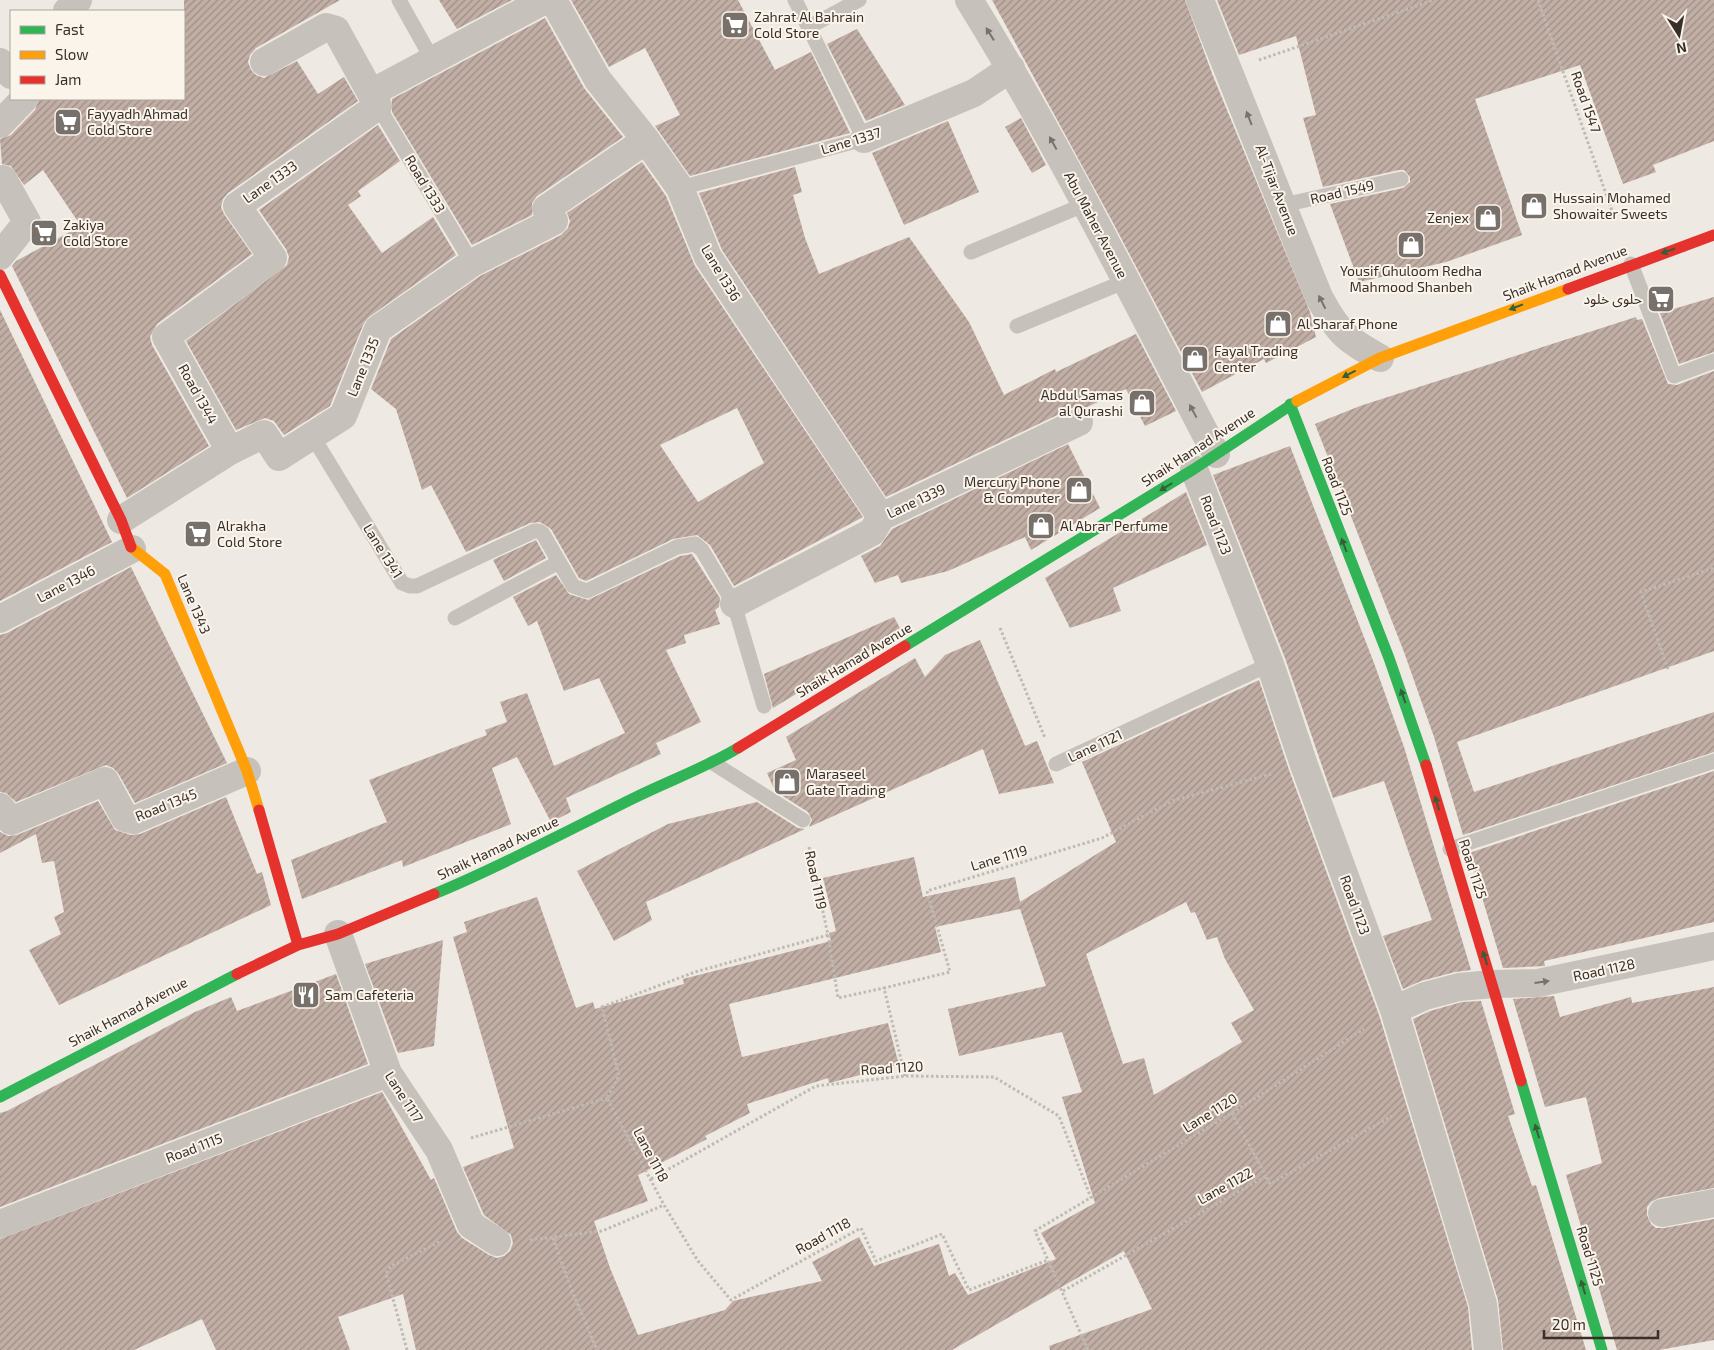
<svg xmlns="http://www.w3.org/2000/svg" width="1714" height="1350" font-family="'Exo 2','Noto Sans Arabic',sans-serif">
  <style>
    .building { fill: url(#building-hatch); fill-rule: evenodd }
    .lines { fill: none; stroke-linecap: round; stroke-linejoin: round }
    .path { stroke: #c0bab4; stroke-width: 3; stroke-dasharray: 2.5 2.5; stroke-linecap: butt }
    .lane { stroke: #c7c1bc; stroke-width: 15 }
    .street { stroke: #c7c1bc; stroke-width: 28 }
    .fast { stroke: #30b455; stroke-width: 11 }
    .slow { stroke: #ff9f0a; stroke-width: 11 }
    .jam { stroke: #e5322d; stroke-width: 11 }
    .oneway { fill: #79716b }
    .oneway2 { fill: #365e38 }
    .labels { text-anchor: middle; stroke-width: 4; stroke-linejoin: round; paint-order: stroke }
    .poi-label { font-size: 14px; fill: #392f29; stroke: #faf4eb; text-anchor: start }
    .street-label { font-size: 14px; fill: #392f29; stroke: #faf4eb }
  </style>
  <defs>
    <pattern id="building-hatch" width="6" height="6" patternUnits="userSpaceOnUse" patternTransform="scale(1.25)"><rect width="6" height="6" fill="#c1aea5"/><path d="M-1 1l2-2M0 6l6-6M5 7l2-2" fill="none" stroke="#9e8e86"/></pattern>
  </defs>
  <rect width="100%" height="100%" fill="#eee9e3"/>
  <path class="building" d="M184,0H340L256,48L250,55L248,62L251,70L256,75L264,78L297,61L318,94L344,77L358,101L228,193L223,199L221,207L224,214L252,254L157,324L150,337L152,345L209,446L127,498L12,266L16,261L81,226L43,170L24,185L11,166L2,164L0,139L11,135L35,110L39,99H184Z
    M439,0H512L457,29Z
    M571,0H738L775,70L811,52L850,133L690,176L655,126L680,115L645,48L609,67Z
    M992,0H1185L1213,76L1310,312L1316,337L1266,363L1264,359L1202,392L1110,217Z
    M1217,0H1714V141L1653,165L1656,172L1623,184L1580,65L1475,99L1522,235L1446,262L1359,282L1330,204L1403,188L1410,182V177L1404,170H1399L1323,187L1303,118L1316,115L1296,36L1239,55Z
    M545,18L584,88L623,137L537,196L532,203V215L472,245L392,112V99Z
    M857,29L905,105L866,121L827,44Z
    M1021,118L1046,165L1032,173L1005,127Z
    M948,121L979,192L904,225L872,153Z
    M378,125L400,161L358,191L361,196L348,205L382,253L433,217L456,255L369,317L364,323L330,406L284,435L274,421L265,418L236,430L186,341L287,265L289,257L286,249L259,210Z
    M642,162L666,196L695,266L863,517L734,586L710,545L697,535L673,539L586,581L579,578L551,529L540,522L530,523L466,552L431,485L422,490L396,409L371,389L391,339L480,276L561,235L568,228L570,221L567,213ZM737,408L764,463L698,502L660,445Z
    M795,167L802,192L793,195L805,238L819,274L909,237L969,322L1004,395L1055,369L1056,372L1136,334L1176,411L1145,426L1126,389L1085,408H1072L886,497L722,250L699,193Z
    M1714,297V352L1679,364L1660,313Z
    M0,310L112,542L0,601Z
    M1636,317L1637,320L1642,319L1668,384L1677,385L1714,371V651L1457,742L1474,792L1714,712V752L1463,835L1434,737L1404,652L1315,424L1360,406Z
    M1068,444L1100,508L1031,550L1025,537L948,571L901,583L898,575L875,583L861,556L880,546L892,529Z
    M1290,446L1374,663L1404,747L1471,970L1455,972L1421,981L1403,989L1383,936L1432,920L1384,781L1333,798L1285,658L1213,475Z
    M1186,492L1207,545L1113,588L1121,611L1070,628L1045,578Z
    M536,540L546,558L504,581L493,560Z
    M692,554L720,598L719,607L715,610L720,624L684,635L686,643L666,650L701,722L656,743L661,754L566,798L571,812L551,822L517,757L492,768L511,824L403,867L402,860L302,899L291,860L387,822L369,780L487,735L485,730L507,722L500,702L527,693L554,766L625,733L599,678L564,691L537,621L528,626L513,597L556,575L569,594L588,600L680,556Z
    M131,567L227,763L135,803L118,773L113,768L106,765L16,802L6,793L0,792V635L7,633Z
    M894,617L901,630L773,708L764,674Z
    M980,640L1025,746L1037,741L1054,783L999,794L983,749L809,827L812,820L808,812L775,791L767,773L796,760L786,737L915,658L925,677L945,655Z
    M1259,680L1289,770L1379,1015L1468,1307L1472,1350H1050L1049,1346L1152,1309L1124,1251L952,1350H416L403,1294L338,1317L350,1350H216L202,1319L134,1350H0V1239L382,1092L431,1180L434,1178L457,1232L462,1238L489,1255L497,1258L504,1256L510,1251L513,1243L511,1235L484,1215L463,1167L514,1148L453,937L467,932L464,922L537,897L576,1008L593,1002L595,1009L684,984L683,979L831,941L829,933L836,931L823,878L914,857L923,897L1015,877L1020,902L1116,842L1082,762ZM1186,902L1191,913L1195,912L1207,940L1217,937L1225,959L1254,1010L1231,1023L1242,1042L1154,1095L1144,1058L1123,1064L1086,954ZM1020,909L1046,986L948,1009L959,1056L1062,1032L1082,1092L1062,1097L1095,1203L1041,1233L1056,1259L968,1295L955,1273L949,1276L939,1244L874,1266L859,1237L812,1262L822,1281L733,1301L725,1310L638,1335L610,1268L594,1221L648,1201L638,1175L707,1139L705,1136L750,1113L747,1104L828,1078L829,1083L899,1065L888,1023L742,1057L729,1004L941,952L935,927Z
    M1714,771V922L1544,961L1545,966L1503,968L1469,853Z
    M226,797L257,874L262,872L271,905L59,1005L29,950L61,934L54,917L64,912L54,861L42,863L36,834L0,853V832L8,836L17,835L98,801L115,830L131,835L140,834Z
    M757,802L798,828L805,829L646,902L652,920L614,941L577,871L668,824Z
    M443,940L434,1046L398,1053L365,964Z
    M336,974L368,1064L0,1207V1113L7,1111L195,1012L231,997L237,1011Z
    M1714,987V1188L1659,1198L1651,1202L1647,1207V1215L1651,1224L1656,1228H1664L1714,1219V1340L1659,1350H1617L1566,1175L1602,1163L1586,1097L1545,1107L1513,999L1554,996L1560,1017L1631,997L1632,1003Z
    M1481,1001L1515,1114L1508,1116L1532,1186L1536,1185L1586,1350H1503L1498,1300L1413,1019L1430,1011L1462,1002Z"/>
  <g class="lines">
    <path class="path" d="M1538,0L1612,211
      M1259,60L1434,0
      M1000,628L1045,738
      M1668,669L1641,592L1714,568
      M809,847L828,935L838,998L884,988
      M828,935L695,972L602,1007L619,1076L607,1098L664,1205L698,1261L731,1300L861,1228L876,1261L942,1234L969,1290L1048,1260
      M905,1076L884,988L950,972L927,891L1102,838L1172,801L1271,774
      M1232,1113L1266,1176
      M471,1138L607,1098
      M651,1179L816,1086L905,1076L994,1077L1059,1116L1091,1198
      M553,1238L572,1291L597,1350
      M530,1240L602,1231L664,1205
      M1063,1291L1266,1176L1270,1184L1392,1116
      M407,1350L386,1273L391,1266L441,1241
      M1088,1350L1035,1231L1232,1113L1364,1029"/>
    <path class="lane" d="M399,0L432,59
      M809,27L859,0
      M378,106L472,263
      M680,188L864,139L795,0
      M1283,205L1401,179
      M971,252L1086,204
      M1631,264L1674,376L1714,361
      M1017,326L1126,281
      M313,437L402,583L410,586H417L534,531H539L543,534L573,586L587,591L677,547L695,544L702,550L734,604L764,706
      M455,618L559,562
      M713,763L803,820
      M1056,764L1270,664
      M1450,849L1714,761"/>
    <path class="street" d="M553,0L598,80L646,140L680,188L708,257L881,517
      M969,0C1060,147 1136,301 1216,454
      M1200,0L1319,297C1338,332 1345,339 1380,358
      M67,11L78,0
      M0,62L11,75
      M371,93L545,0
      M0,124L24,99
      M864,139L974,93L1011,68
      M0,256L27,222L3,179
      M230,451L166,337L273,258L237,206L378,106L336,30L326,27L264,62
      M1194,469L1270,664L1304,765L1394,1010L1483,1304L1488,1350
      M121,520L230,451L264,434L279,457L343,416L378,329L472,263L554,221L546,209L646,140
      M734,604L872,532L881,517L1079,422
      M0,619L132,549
      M0,807L11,821L105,781L125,818L134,820L247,771
      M338,934L388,1073L439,1150L471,1225L497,1242
      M1394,1010L1425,996L1459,987L1493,984L1538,983L1714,946
      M1662,1213L1714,1203
      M0,1224L388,1073"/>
    <path class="fast" d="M1290,404L1389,658L1426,765
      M905,646L1194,469L1297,401
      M434,894C502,866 567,831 632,799C668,781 705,768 738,748
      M1521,1081L1602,1350
      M0,1097L237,974"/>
    <path class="slow" d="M1297,401L1380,358L1568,289
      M131,547L165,574L247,771L259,810"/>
    <path class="jam" d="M0,275L121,520L131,547
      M1568,289L1714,235
      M738,748L905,646
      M1426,765L1521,1081
      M259,810L298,945
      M237,974L298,945L338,934L434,894"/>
  </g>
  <defs><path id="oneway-solid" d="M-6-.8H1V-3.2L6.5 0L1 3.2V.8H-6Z" transform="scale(1.25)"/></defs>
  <g class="oneway">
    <use href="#oneway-solid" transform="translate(990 34) rotate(-122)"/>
    <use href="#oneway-solid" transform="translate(1249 118) rotate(-111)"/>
    <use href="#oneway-solid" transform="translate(1053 143) rotate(-119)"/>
    <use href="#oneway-solid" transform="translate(1322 302) rotate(-117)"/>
    <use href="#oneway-solid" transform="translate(1193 411) rotate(-118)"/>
    <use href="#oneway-solid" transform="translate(1542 982) rotate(-8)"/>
  </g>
  <g class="oneway2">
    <use href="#oneway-solid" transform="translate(1668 251) rotate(161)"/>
    <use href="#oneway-solid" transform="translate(1516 307) rotate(159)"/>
    <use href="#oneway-solid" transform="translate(1349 374) rotate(153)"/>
    <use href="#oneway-solid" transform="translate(1166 487) rotate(148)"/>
    <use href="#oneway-solid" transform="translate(1344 545) rotate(-111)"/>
    <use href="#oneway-solid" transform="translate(1403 696) rotate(-109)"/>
    <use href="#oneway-solid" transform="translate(1437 803) rotate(-107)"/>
    <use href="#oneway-solid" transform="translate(1485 958) rotate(-108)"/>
    <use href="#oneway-solid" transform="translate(1537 1131) rotate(-107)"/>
    <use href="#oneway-solid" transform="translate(1583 1287) rotate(-107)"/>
  </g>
  <defs>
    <g id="supermarket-square" transform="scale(1.4375)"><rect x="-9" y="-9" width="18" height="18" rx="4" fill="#78706a" stroke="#faf4eb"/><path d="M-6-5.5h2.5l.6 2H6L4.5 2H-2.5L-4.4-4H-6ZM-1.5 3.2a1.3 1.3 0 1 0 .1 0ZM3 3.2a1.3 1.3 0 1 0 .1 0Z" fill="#fff"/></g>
    <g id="shop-square" transform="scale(1.4375)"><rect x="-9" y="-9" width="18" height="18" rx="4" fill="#78706a" stroke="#faf4eb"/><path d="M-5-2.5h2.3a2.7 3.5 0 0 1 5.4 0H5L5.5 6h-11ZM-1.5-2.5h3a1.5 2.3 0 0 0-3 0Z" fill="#fff"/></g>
    <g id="restaurant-square" transform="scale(1.4375)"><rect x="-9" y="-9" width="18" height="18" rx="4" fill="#78706a" stroke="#faf4eb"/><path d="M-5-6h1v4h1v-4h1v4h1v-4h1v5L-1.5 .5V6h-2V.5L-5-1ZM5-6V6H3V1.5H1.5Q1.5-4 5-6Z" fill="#fff"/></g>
  </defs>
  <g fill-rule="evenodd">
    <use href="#supermarket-square" x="735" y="25"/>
    <use href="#supermarket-square" x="68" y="122"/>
    <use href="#shop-square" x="1534" y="206"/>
    <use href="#shop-square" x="1488" y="218"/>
    <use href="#supermarket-square" x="44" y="233"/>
    <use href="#shop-square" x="1411" y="245"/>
    <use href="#supermarket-square" x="1661" y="299"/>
    <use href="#shop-square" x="1278" y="324"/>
    <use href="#shop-square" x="1195" y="359"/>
    <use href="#shop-square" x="1142" y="403"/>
    <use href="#shop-square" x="1079" y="490"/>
    <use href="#shop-square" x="1041" y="526"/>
    <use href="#supermarket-square" x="198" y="534"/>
    <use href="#shop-square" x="787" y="782"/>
    <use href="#restaurant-square" x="306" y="995"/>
  </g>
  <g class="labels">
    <g class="poi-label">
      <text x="754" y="22">Zahrat Al Bahrain<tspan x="754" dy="16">Cold Store</tspan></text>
      <text x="87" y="119">Fayyadh Ahmad<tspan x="87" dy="16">Cold Store</tspan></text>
      <text x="1553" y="203">Hussain Mohamed<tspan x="1553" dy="16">Showaiter Sweets</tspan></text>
      <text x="1469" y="223" text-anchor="end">Zenjex</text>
      <text x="63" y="230">Zakiya<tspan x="63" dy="16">Cold Store</tspan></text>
      <text x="1411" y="276" text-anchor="middle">Yousif Ghuloom Redha<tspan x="1411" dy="16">Mahmood Shanbeh</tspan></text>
      <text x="1642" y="304" text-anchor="end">حلوى خلود</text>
      <text x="1297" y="329">Al Sharaf Phone</text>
      <text x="1214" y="356">Fayal Trading<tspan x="1214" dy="16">Center</tspan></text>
      <text x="1123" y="400" text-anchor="end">Abdul Samas<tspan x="1123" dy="16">al Qurashi</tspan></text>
      <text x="1060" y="487" text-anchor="end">Mercury Phone<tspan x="1060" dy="16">&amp; Computer</tspan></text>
      <text x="217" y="531">Alrakha<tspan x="217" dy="16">Cold Store</tspan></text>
      <text x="1060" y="531">Al Abrar Perfume</text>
      <text x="806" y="779">Maraseel<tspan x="806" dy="16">Gate Trading</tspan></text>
      <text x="325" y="1000">Sam Cafeteria</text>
    </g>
    <g class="street-label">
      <text transform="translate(1586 102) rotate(71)" y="5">Road 1547</text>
      <text transform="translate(851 141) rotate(-17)" y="5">Lane 1337</text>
      <text transform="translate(270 182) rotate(-35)" y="5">Lane 1333</text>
      <text transform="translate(425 184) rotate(59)" y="5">Road 1333</text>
      <text transform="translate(1277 190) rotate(69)" y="5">Al-Tijar Avenue</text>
      <text transform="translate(1342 192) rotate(-13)" y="5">Road 1549</text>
      <text transform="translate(1096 225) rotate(62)" y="5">Abu Maher Avenue</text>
      <text transform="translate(721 273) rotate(59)" y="5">Lane 1336</text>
      <text transform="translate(1565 273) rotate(-21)" y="5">Shaik Hamad Avenue</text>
      <text transform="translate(363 367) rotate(-68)" y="5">Lane 1335</text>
      <text transform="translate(198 394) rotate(61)" y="5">Road 1344</text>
      <text transform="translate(1198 447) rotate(-33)" y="5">Shaik Hamad Avenue</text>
      <text transform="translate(1337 486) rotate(69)" y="5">Road 1125</text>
      <text transform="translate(916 501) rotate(-25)" y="5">Lane 1339</text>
      <text transform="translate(1216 525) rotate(69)" y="5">Road 1123</text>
      <text transform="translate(383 551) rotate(58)" y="5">Lane 1341</text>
      <text transform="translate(66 584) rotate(-28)" y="5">Lane 1346</text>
      <text transform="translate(194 604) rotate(67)" y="5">Lane 1343</text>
      <text transform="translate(854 660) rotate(-31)" y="5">Shaik Hamad Avenue</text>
      <text transform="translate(1095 746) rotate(-25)" y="5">Lane 1121</text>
      <text transform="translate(166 805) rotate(-22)" y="5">Road 1345</text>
      <text transform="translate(498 848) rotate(-25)" y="5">Shaik Hamad Avenue</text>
      <text transform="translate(999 858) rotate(-17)" y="5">Lane 1119</text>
      <text transform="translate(1473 869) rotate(72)" y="5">Road 1125</text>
      <text transform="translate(816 880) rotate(78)" y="5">Road 1119</text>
      <text transform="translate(1355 905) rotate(70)" y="5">Road 1123</text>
      <text transform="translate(1604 970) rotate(-12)" y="5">Road 1128</text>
      <text transform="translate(128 1012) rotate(-28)" y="5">Shaik Hamad Avenue</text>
      <text transform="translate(892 1068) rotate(-4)" y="5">Road 1120</text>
      <text transform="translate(404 1097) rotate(57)" y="5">Lane 1117</text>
      <text transform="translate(1210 1113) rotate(-32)" y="5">Lane 1120</text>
      <text transform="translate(194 1148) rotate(-21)" y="5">Road 1115</text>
      <text transform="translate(651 1155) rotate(62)" y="5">Lane 1118</text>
      <text transform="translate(1225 1186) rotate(-29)" y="5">Lane 1122</text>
      <text transform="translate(823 1236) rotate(-29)" y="5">Road 1118</text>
      <text transform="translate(1590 1256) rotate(73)" y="5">Road 1125</text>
    </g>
  </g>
  <rect x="10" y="10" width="175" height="90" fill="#faf4eb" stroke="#ada59d"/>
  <rect x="20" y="26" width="25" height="8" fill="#30b455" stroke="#ada59d"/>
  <text x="55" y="35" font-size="15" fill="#392f29">Fast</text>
  <rect x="20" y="51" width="25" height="8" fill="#ff9f0a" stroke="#ada59d"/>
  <text x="55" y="60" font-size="15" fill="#392f29">Slow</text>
  <rect x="20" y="76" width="25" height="8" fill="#e5322d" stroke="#ada59d"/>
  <text x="55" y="85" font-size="15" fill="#392f29">Jam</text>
  <g transform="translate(1679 35) rotate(169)" stroke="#faf4eb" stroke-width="4" paint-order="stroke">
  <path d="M0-4L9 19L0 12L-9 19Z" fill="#392f29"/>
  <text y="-8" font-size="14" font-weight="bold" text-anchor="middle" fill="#392f29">N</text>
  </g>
  <path d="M1544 1330v8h114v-8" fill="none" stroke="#392f29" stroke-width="2.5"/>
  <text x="1552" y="1330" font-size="15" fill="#392f29" stroke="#faf4eb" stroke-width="4" paint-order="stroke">20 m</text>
</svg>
